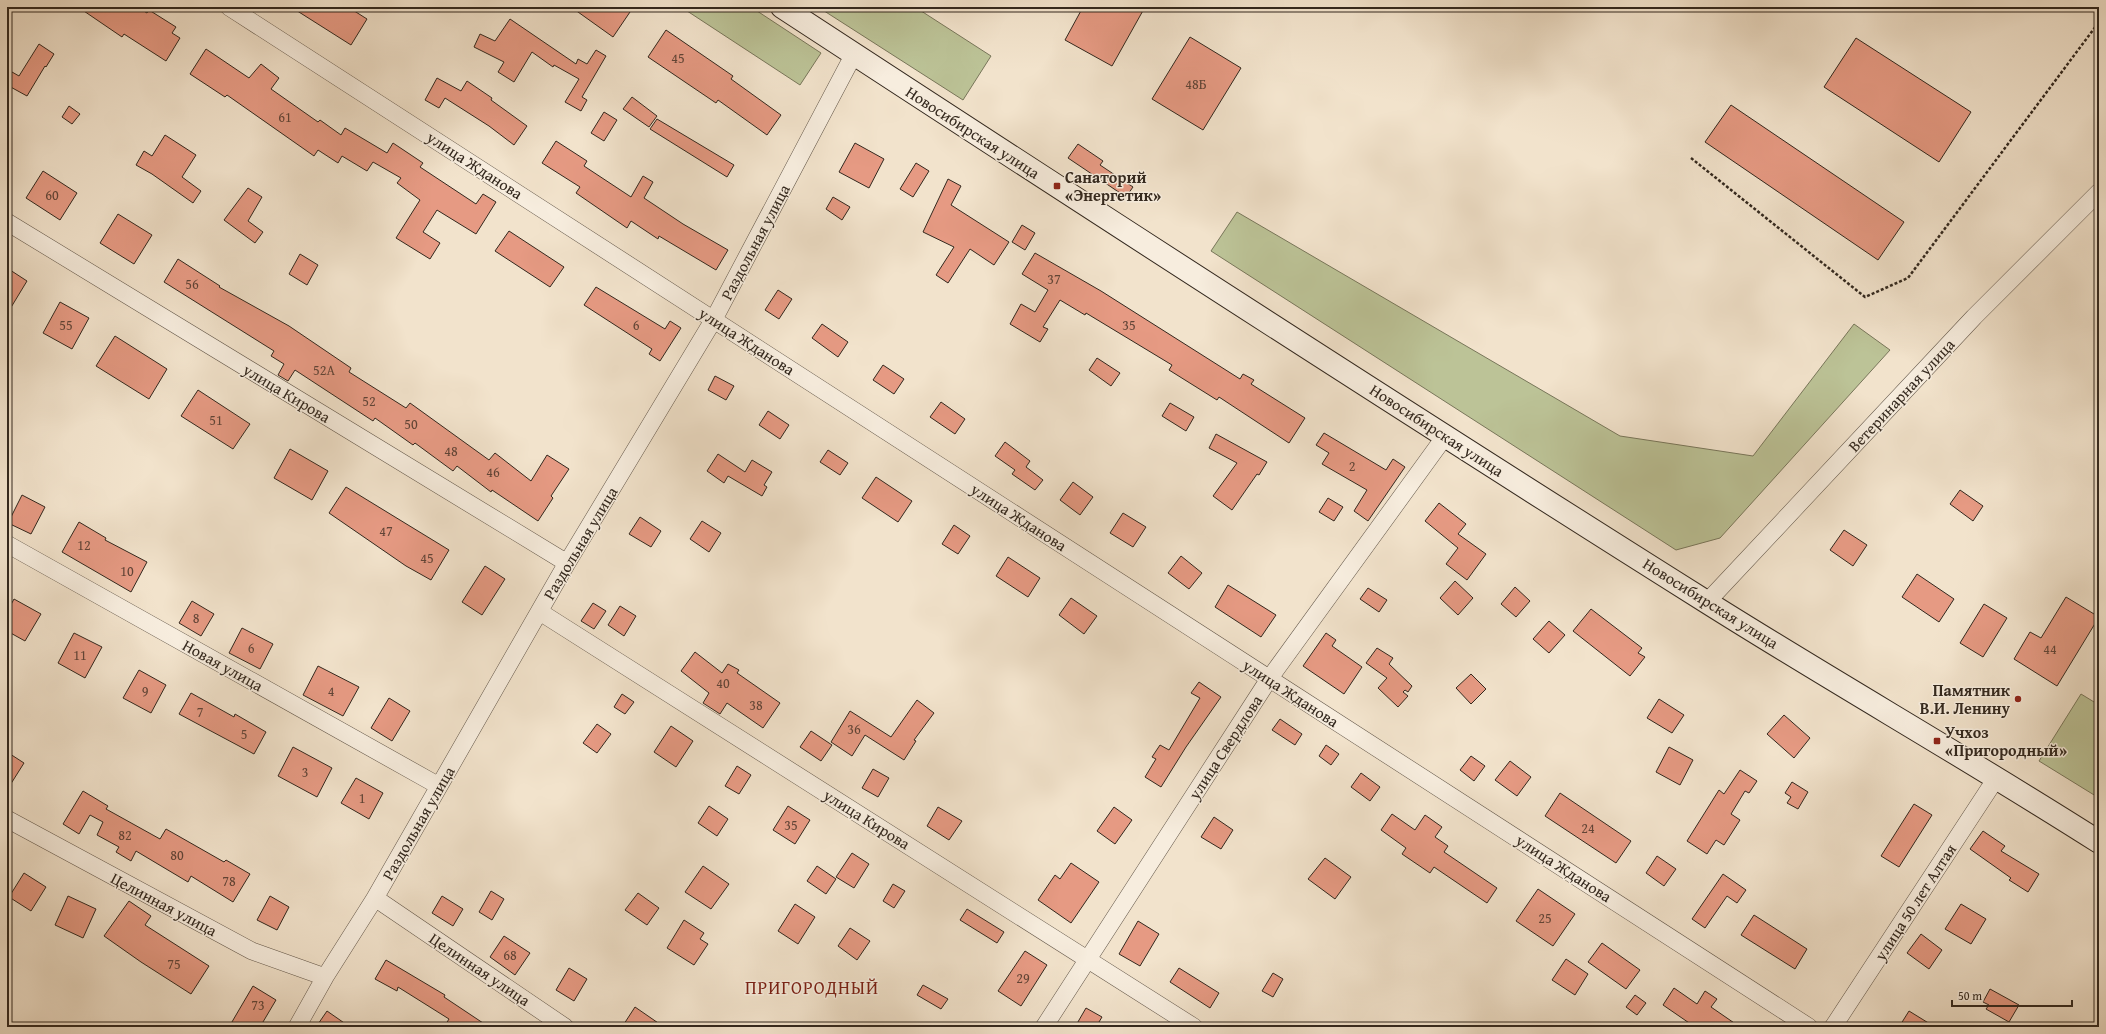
<svg xmlns="http://www.w3.org/2000/svg" width="2106" height="1034" font-family="'Gentium Book Plus',serif">
  <style>
    .green { fill: #bcc397; stroke: #78765a }
    .building { fill: #e69a83; stroke: #33281e }
    .lines { fill: none; stroke-linecap: round; stroke-linejoin: round }
    .street-casing { stroke: #63574a; stroke-width: 18 }
    .secondary-casing { stroke: #33281e; stroke-width: 24 }
    .path { stroke: #33281e; stroke-width: 2.5; stroke-dasharray: 3 2; stroke-linecap: butt }
    .street { stroke: #f7edde; stroke-width: 17 }
    .secondary { stroke: #f7edde; stroke-width: 22 }
    .poi-dot { fill: #8f2418; stroke: #f7edde; stroke-width: 1.5 }
    .labels { text-anchor: middle; stroke-width: 3; stroke-linejoin: round; paint-order: stroke }
    .number-label { font-size: 14px; fill: #604437 }
    .street-label { font-size: 16px; fill: #33281e; stroke: #f7edde }
    .poi-label { font-size: 16px; font-weight: bold; fill: #33281e; stroke: #f7edde; text-anchor: start }
    .quarter-label { font-size: 18px; letter-spacing: 1px; fill: #7a1f14; stroke: #f7edde }
  </style>
  <rect width="100%" height="100%" fill="#f2e3cc"/>
  <filter id="stains"><feTurbulence type="fractalNoise" baseFrequency=".005" numOctaves="4"/><feColorMatrix values="0 0 0 0 .2 0 0 0 0 .09 0 0 0 0 .02 0 0 0 .5 -.17"/></filter>
  <radialGradient id="worn" r=".72"><stop offset=".6" stop-color="#630" stop-opacity="0"/><stop offset="1" stop-color="#630" stop-opacity=".3"/></radialGradient>
  <path class="green" d="M681,7H751L821,53L800,85Z
    M818,7H915L991,56L963,100Z
    M1237,212L1620,436L1753,456L1854,324L1890,350L1720,538L1676,550L1211,251Z
    M2081,694L2099,705V798L2039,761Z"/>
  <path class="building" d="M78,7H137L147,13L149,10L176,27L172,33L180,38L166,61L124,34L122,37Z
    M291,7H348L367,19L351,45Z
    M571,7H623L630,12L613,37Z
    M1083,7H1145L1112,66L1065,40Z
    M510,19L576,64L578,59L587,64L596,50L606,56L582,97L587,100L581,111L565,102L579,79L554,65L553,67L532,52L514,82L498,72L504,62L474,47L480,34L495,41Z
    M666,30L733,76L731,79L781,115L767,135L718,100L716,103L648,57Z
    M1190,37L1241,68L1203,130L1152,99Z
    M1856,38L1971,112L1939,162L1824,87Z
    M39,44L54,54L46,67L45,66L27,96L7,85V82L12,72L19,76Z
    M206,49L249,78L261,64L279,78L271,89L318,122L320,120L341,135L345,128L387,153L393,143L423,163L420,167L476,204L483,194L496,202L476,234L437,210L423,232L440,243L430,259L396,238L420,200L397,183L401,178L373,162L367,171L342,156L338,163L318,150L314,156L227,95L225,97L190,74Z
    M437,78L461,91L467,81L492,98L491,100L527,126L514,145L489,126L445,98L439,108L425,100Z
    M632,97L657,116L649,127L623,109Z
    M1731,105L1904,222L1878,260L1705,142Z
    M69,106L80,114L72,124L62,117Z
    M604,112L617,120L604,141L591,133Z
    M657,119L734,165L727,177L650,129Z
    M165,135L196,155L182,177L201,191L193,203L152,174L136,165L144,151L152,156Z
    M556,141L587,161L584,166L631,197L643,176L653,182L644,198L683,224L728,250L716,270L659,236L658,239L631,221L627,228L576,193L580,187L542,163Z
    M855,143L884,159L869,188L839,172Z
    M1078,144L1103,161L1100,165L1133,187L1126,197L1068,158Z
    M916,163L929,171L913,197L900,189Z
    M43,171L77,193L60,220L26,198Z
    M948,179L961,186L951,205L1009,242L994,265L970,249L948,283L936,275L954,247L923,232Z
    M248,188L262,197L248,221L263,232L255,243L224,220Z
    M833,197L850,207L842,220L826,209Z
    M118,214L152,235L134,264L100,243Z
    M1022,225L1035,233L1025,250L1012,242Z
    M509,231L564,267L550,287L495,251Z
    M1035,253L1101,291L1240,379L1243,374L1254,380L1251,384L1305,418L1289,443L1219,397L1217,400L1169,370L1172,365L1086,313L1085,315L1060,300L1043,327L1048,329L1040,342L1010,324L1021,304L1035,312L1048,290L1022,274Z
    M300,254L318,265L307,285L289,274Z
    M178,259L220,286L219,287L289,326L351,368L349,372L406,408L410,403L489,460L495,453L531,481L547,455L569,469L551,496L553,498L538,521L492,490L491,492L457,466L453,471L415,443L413,445L375,418L373,421L295,370L288,381L278,375L284,364L271,356L274,351L164,282Z
    M7,268L27,281L7,314Z
    M596,287L665,329L670,321L681,328L660,361L649,354L652,349L584,305Z
    M778,290L792,299L779,319L765,310Z
    M60,302L89,318L72,349L43,333Z
    M822,324L848,342L838,357L812,338Z
    M115,336L167,369L149,399L96,366Z
    M1097,358L1120,373L1111,386L1089,370Z
    M883,365L904,379L894,394L873,380Z
    M715,376L734,386L726,400L708,390Z
    M198,390L250,424L233,449L181,416Z
    M941,402L965,419L955,434L930,417Z
    M1170,403L1194,417L1186,431L1162,416Z
    M768,411L789,425L780,439L759,425Z
    M1324,433L1386,470L1393,459L1405,467L1368,521L1354,511L1367,490L1322,464L1329,453L1316,445Z
    M1216,434L1267,462L1259,475L1257,474L1232,510L1213,496L1237,463L1209,448Z
    M1005,442L1030,461L1026,467L1043,480L1035,490L1012,474L1015,470L995,456Z
    M290,449L328,471L312,500L274,478Z
    M828,450L848,463L840,475L820,462Z
    M718,454L745,472L752,460L772,472L764,485L767,487L762,496L728,476L724,483L707,471Z
    M876,477L912,501L898,522L862,498Z
    M1073,482L1093,497L1080,515L1060,500Z
    M346,487L449,550L431,580L406,566L329,513Z
    M1960,490L1983,506L1973,521L1950,504Z
    M22,495L45,507L31,534L8,523Z
    M1328,498L1343,507L1334,521L1319,512Z
    M1439,503L1466,524L1458,534L1486,554L1467,580L1446,564L1458,548L1425,521Z
    M1123,513L1146,527L1133,547L1110,533Z
    M640,517L661,531L651,547L629,534Z
    M702,521L721,533L709,552L690,539Z
    M79,522L106,538L105,540L147,562L131,592L62,552Z
    M954,525L970,536L958,554L942,544Z
    M1844,530L1867,545L1853,566L1830,550Z
    M1181,556L1202,573L1189,589L1168,573Z
    M1008,557L1040,578L1028,597L996,576Z
    M485,566L505,579L482,615L462,602Z
    M1917,574L1954,599L1939,622L1902,597Z
    M1455,581L1473,598L1458,615L1440,598Z
    M1228,585L1276,615L1261,637L1215,607Z
    M1515,587L1530,601L1516,617L1501,604Z
    M1368,588L1387,600L1379,612L1360,599Z
    M2066,597L2099,617L2057,686L2014,659L2030,632L2041,638Z
    M1071,598L1097,616L1084,634L1059,615Z
    M14,599L41,614L25,641L7,631V612Z
    M192,601L214,614L201,636L179,623Z
    M593,603L606,611L594,629L581,621Z
    M1984,604L2007,618L1983,657L1960,643Z
    M620,606L636,616L624,636L608,625Z
    M1591,609L1642,648L1638,653L1645,657L1630,676L1573,631Z
    M1549,621L1565,635L1549,653L1533,639Z
    M242,628L273,644L260,669L229,653Z
    M74,633L102,647L85,678L58,663Z
    M1326,633L1336,640L1332,646L1362,667L1344,694L1303,666Z
    M1377,648L1393,658L1389,664L1412,686L1408,692L1405,690L1403,692L1408,696L1398,707L1378,688L1387,678L1366,663Z
    M695,652L722,673L728,664L739,670L737,673L780,703L763,728L727,703L720,714L703,703L709,693L681,671Z
    M318,666L359,687L343,716L303,695Z
    M139,670L166,685L151,713L123,698Z
    M1471,674L1486,689L1471,704L1456,688Z
    M1199,682L1221,697L1186,747L1161,787L1145,777L1156,759L1152,757L1160,745L1169,750L1200,698L1191,693Z
    M191,693L234,717L235,714L266,732L254,754L179,714Z
    M622,694L634,702L625,714L614,707Z
    M389,698L410,711L392,741L371,728Z
    M1659,699L1684,715L1672,733L1647,718Z
    M917,700L934,713L914,740L916,741L904,760L865,735L852,756L831,742L850,711L891,737Z
    M1784,715L1810,738L1794,758L1767,734Z
    M1280,719L1302,734L1295,745L1272,730Z
    M597,724L611,734L597,753L583,743Z
    M671,726L693,741L676,767L654,752Z
    M811,731L832,745L821,761L800,747Z
    M1326,745L1339,754L1331,765L1319,756Z
    M293,747L332,768L317,797L278,776Z
    M1669,747L1693,760L1680,785L1656,772Z
    M7,752L24,763L7,790Z
    M1471,756L1485,766L1474,781L1460,770Z
    M1510,761L1531,777L1517,796L1495,780Z
    M737,766L751,775L739,794L725,786Z
    M873,769L889,778L878,797L862,788Z
    M1740,770L1757,781L1749,793L1745,791L1731,814L1740,820L1724,845L1716,840L1707,854L1687,841L1719,790L1724,794Z
    M1361,773L1380,787L1370,801L1351,787Z
    M356,778L383,793L369,819L341,803Z
    M1792,782L1808,792L1798,809L1787,803L1791,797L1785,793Z
    M83,791L108,806L106,809L160,839L166,829L224,862L226,860L250,874L233,902L191,876L188,882L136,851L131,861L116,852L119,847L97,835L103,822L90,815L79,834L63,824Z
    M1560,793L1631,841L1616,863L1545,816Z
    M1914,804L1932,815L1899,867L1881,856Z
    M709,806L728,819L717,836L698,823Z
    M788,806L810,820L795,844L773,830Z
    M938,807L962,821L949,840L927,826Z
    M1114,807L1132,820L1115,844L1097,831Z
    M1392,814L1415,830L1425,815L1442,827L1435,837L1448,846L1444,852L1497,888L1487,903L1434,867L1430,873L1402,854L1406,848L1381,830Z
    M1214,817L1233,830L1221,849L1201,837Z
    M1983,831L2005,846L2001,851L2039,874L2028,892L2009,880L2011,878L1970,849Z
    M852,853L869,864L854,888L836,877Z
    M1657,856L1676,869L1664,886L1646,873Z
    M1325,858L1351,877L1335,899L1308,879Z
    M1071,863L1099,882L1071,923L1038,900L1055,875L1060,879Z
    M703,866L729,884L711,909L685,892Z
    M817,866L836,879L826,894L807,881Z
    M24,873L46,887L31,911L9,897Z
    M1723,874L1746,890L1737,903L1727,896L1705,928L1692,919Z
    M893,884L905,891L894,908L883,901Z
    M1538,889L1575,914L1553,946L1516,921Z
    M491,891L504,899L492,920L479,912Z
    M638,893L659,908L647,925L625,910Z
    M68,896L96,909L83,938L55,925Z
    M270,896L289,907L277,930L257,920Z
    M442,896L463,909L453,926L432,913Z
    M129,901L151,916L145,925L209,966L191,994L141,962L104,936Z
    M795,904L815,917L798,944L778,931Z
    M1961,904L1986,919L1971,944L1945,929Z
    M967,909L1004,932L997,943L960,920Z
    M1754,915L1807,949L1795,969L1741,935Z
    M684,920L704,933L700,939L708,944L694,965L667,948Z
    M1138,921L1159,934L1140,966L1119,954Z
    M850,928L870,941L857,960L838,946Z
    M1921,934L1942,950L1929,969L1907,953Z
    M504,936L530,953L515,975L490,957Z
    M1602,943L1640,970L1626,989L1588,962Z
    M1025,951L1047,965L1021,1006L998,991Z
    M1566,959L1588,974L1575,995L1552,980Z
    M386,960L445,995L444,997L489,1027H444L449,1019L398,987L397,991L375,979Z
    M569,968L587,979L574,1001L556,990Z
    M1179,968L1219,993L1210,1008L1170,982Z
    M1273,973L1283,979L1273,997L1262,991Z
    M923,985L948,999L941,1009L917,995Z
    M253,986L276,1000L260,1027H229Z
    M1674,988L1697,1004L1705,991L1717,999L1711,1007L1740,1027H1695L1663,1005Z
    M1990,989L2019,1005L2009,1022L1986,1009L1989,1005L1983,1002Z
    M1635,995L1646,1003L1637,1015L1626,1007Z
    M635,1007L664,1027H622Z
    M1086,1008L1102,1017L1096,1027H1075Z
    M327,1011L350,1027H316Z
    M1909,1011L1935,1027H1899Z"/>
  <g class="lines">
    <g class="street-casing">
      <path id="street" d="M229,7L1809,1027
        M7,222L567,563
        M7,544L439,786
        M1707,602L1974,317L2099,192
        M540,612L1194,1027
        M7,819L252,951L325,977
        M375,898L565,1027
        M297,1027L325,977L375,898L567,563L714,319L854,54
        M1044,1027L1269,679L1446,435
        M1833,1027L1997,777"/>
    </g>
    <g class="secondary-casing">
      <path id="secondary" d="M782,7C1088,207 1395,406 1705,601C1835,683 1969,759 2099,842"/>
    </g>
    <path class="path" d="M1691,158L1865,297L1908,278L2099,22"/>
    <use href="#street" class="street"/>
    <use href="#secondary" class="secondary"/>
  </g>
  <g class="poi-dot">
    <rect x="1053" y="182" width="8" height="8" rx="2"/>
    <circle cx="2018" cy="699" r="4"/>
    <rect x="1933" y="737" width="8" height="8" rx="2"/>
  </g>
  <g class="labels">
    <g class="number-label">
      <text x="678" y="63">45</text>
      <text x="1196" y="89">48Б</text>
      <text x="285" y="122">61</text>
      <text x="52" y="200">60</text>
      <text x="1054" y="284">37</text>
      <text x="192" y="289">56</text>
      <text x="66" y="330">55</text>
      <text x="636" y="330">6</text>
      <text x="1129" y="330">35</text>
      <text x="324" y="375">52А</text>
      <text x="369" y="406">52</text>
      <text x="216" y="425">51</text>
      <text x="411" y="429">50</text>
      <text x="451" y="456">48</text>
      <text x="1352" y="471">2</text>
      <text x="493" y="477">46</text>
      <text x="386" y="536">47</text>
      <text x="84" y="550">12</text>
      <text x="427" y="563">45</text>
      <text x="127" y="576">10</text>
      <text x="196" y="623">8</text>
      <text x="251" y="653">6</text>
      <text x="2050" y="654">44</text>
      <text x="80" y="660">11</text>
      <text x="723" y="688">40</text>
      <text x="145" y="696">9</text>
      <text x="331" y="696">4</text>
      <text x="756" y="710">38</text>
      <text x="200" y="717">7</text>
      <text x="854" y="734">36</text>
      <text x="244" y="739">5</text>
      <text x="305" y="777">3</text>
      <text x="362" y="803">1</text>
      <text x="791" y="830">35</text>
      <text x="1588" y="833">24</text>
      <text x="125" y="840">82</text>
      <text x="177" y="860">80</text>
      <text x="229" y="886">78</text>
      <text x="1545" y="923">25</text>
      <text x="510" y="960">68</text>
      <text x="174" y="969">75</text>
      <text x="1023" y="983">29</text>
      <text x="258" y="1010">73</text>
    </g>
    <g class="street-label">
      <text transform="translate(973 132) rotate(33)" y="6">Новосибирская улица</text>
      <text transform="translate(475 165) rotate(33)" y="6">улица Жданова</text>
      <text transform="translate(755 242) rotate(-62)" y="6">Раздольная улица</text>
      <text transform="translate(747 341) rotate(33)" y="6">улица Жданова</text>
      <text transform="translate(287 393) rotate(31)" y="6">улица Кирова</text>
      <text transform="translate(1901 395) rotate(-47)" y="6">Ветеринарная улица</text>
      <text transform="translate(1437 430) rotate(33)" y="6">Новосибирская улица</text>
      <text transform="translate(1019 517) rotate(33)" y="6">улица Жданова</text>
      <text transform="translate(580 543) rotate(-59)" y="6">Раздольная улица</text>
      <text transform="translate(1711 603) rotate(32)" y="6">Новосибирская улица</text>
      <text transform="translate(223 665) rotate(29)" y="6">Новая улица</text>
      <text transform="translate(1291 693) rotate(33)" y="6">улица Жданова</text>
      <text transform="translate(1225 747) rotate(-57)" y="6">улица Свердлова</text>
      <text transform="translate(867 819) rotate(32)" y="6">улица Кирова</text>
      <text transform="translate(418 823) rotate(-60)" y="6">Раздольная улица</text>
      <text transform="translate(1564 868) rotate(33)" y="6">улица Жданова</text>
      <text transform="translate(1915 902) rotate(-57)" y="6">улица 50 лет Алтая</text>
      <text transform="translate(164 904) rotate(28)" y="6">Целинная улица</text>
      <text transform="translate(480 969) rotate(34)" y="6">Целинная улица</text>
    </g>
    <g class="poi-label">
      <text x="1065" y="183">Санаторий<tspan x="1065" dy="18">«Энергетик»</tspan></text>
      <text x="2010" y="696" text-anchor="end">Памятник<tspan x="2010" dy="18">В.И. Ленину</tspan></text>
      <text x="1945" y="738">Учхоз<tspan x="1945" dy="18">«Пригородный»</tspan></text>
    </g>
    <g class="quarter-label">
      <text x="812" y="994">ПРИГОРОДНЫЙ</text>
    </g>
  </g>
  <rect width="2106" height="1034" fill="none" stroke="#f2e3cc" stroke-width="24"/>
  <rect x="8" y="8" width="2090" height="1018" fill="none" stroke="#33281e" stroke-width="2"/>
  <rect x="12" y="12" width="2082" height="1010" fill="none" stroke="#33281e"/>
  <path d="M1952 1000v6h120v-6" fill="none" stroke="#33281e" stroke-width="2"/>
  <text x="1958" y="1000" font-size="12" fill="#33281e" stroke="#f7edde" stroke-width="3" paint-order="stroke">50 m</text>
  <rect width="100%" height="100%" filter="url(#stains)"/>
  <rect width="100%" height="100%" fill="url(#worn)"/>
</svg>
